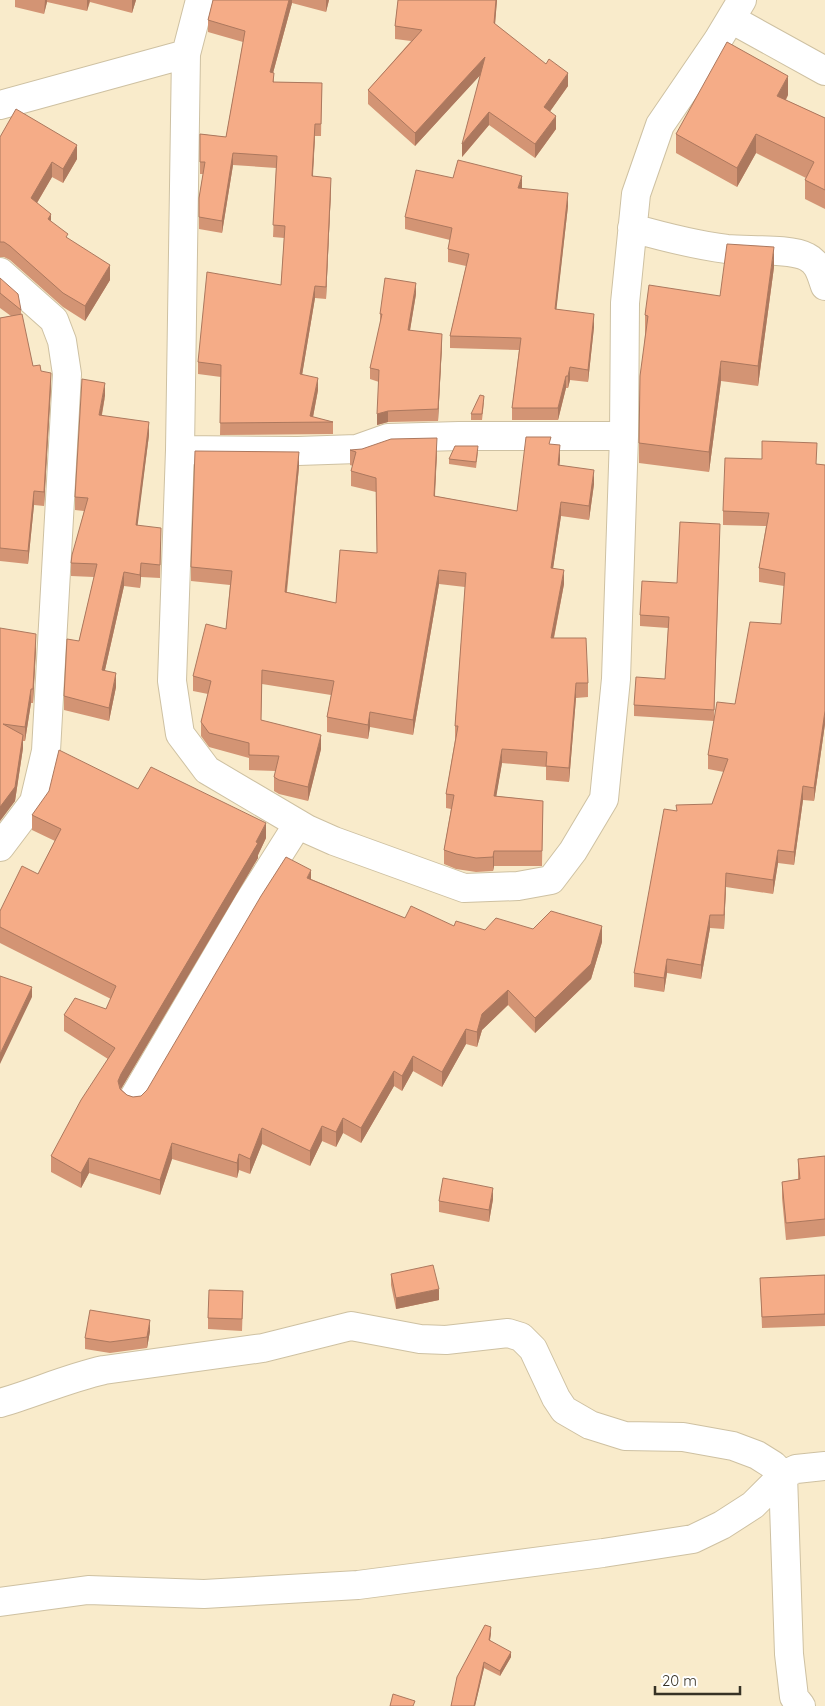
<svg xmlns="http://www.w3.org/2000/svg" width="825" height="1706" font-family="Quicksand,sans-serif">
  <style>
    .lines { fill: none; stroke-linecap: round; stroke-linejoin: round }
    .minor-casing { stroke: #cec1a2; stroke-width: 30 }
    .minor { stroke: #fff; stroke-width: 28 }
    .wall { fill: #d39474 }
    .shaded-wall { fill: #ac785e }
    .building { fill: #f5ac87; stroke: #ac785e }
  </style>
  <rect width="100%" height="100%" fill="#f9ebcb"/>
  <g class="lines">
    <g class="minor-casing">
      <path id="minor" d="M200,0L186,54L180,450L172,681L180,734L207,770L307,829L334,841L464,888L518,886L551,880L573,851L604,799L616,679L624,436L625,303L636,194L660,125L718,40L742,0
        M731,19L825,71
        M0,105L186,54
        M632,228C664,237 694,245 727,249C748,251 791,248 807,257C819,263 821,275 825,286
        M0,272L54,320L62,341L67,374L46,751L34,802L0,847
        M180,450L298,451L357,449L388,438L459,436H624
        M134,1097L248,903L298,824
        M0,1403C35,1393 68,1378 104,1370L263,1348L351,1326L420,1339L446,1340L508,1333L521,1337L533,1349L556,1398L564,1410L590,1425L625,1436L683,1437L733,1446L757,1455L773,1465L783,1475L789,1654L794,1697L801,1706
        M0,1602L88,1590L204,1594L358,1585L603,1553L693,1539L722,1525L753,1505L783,1475L796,1469L825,1466"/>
    </g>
    <use href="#minor" class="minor"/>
  </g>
  <path class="wall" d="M15,0H136L132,13L90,2L87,11L47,2L44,14L15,7Z
    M213,0H329L326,12L292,3L273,73L274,82L322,83L321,136H315L313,176L331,190L326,299L315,298L302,375L318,390L313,417L333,422V434L220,435L221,377L198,374V362L281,285L284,238L273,237L276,168L233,165L222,233L199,229V198L203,174H200V134L226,137L243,42L208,32V20Z
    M398,0H497L495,24L568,86L550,111L556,129L535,158L489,125L462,157L480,75L415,146L368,104V90L411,41L395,39V26Z
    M788,95L786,100L825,118V209L805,199V180L806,178L756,153L737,187L676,153V134Z
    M0,137L77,159L63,183L52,177L37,203L51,221L68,239L110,280L85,321L63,307L10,260L4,257H0Z
    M453,178L522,188L568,206L556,310L594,327L588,382L570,380L568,388H566L558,420H512V408L519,350L450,348V336L466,266L448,262V249L450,240L405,229V217Z
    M774,267L758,386L721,381L709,472L639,463V443L645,335V315L720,296Z
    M0,278L21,310V314L33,366L41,371L51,386L44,506L34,505L28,564L0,561V318L11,316L0,308Z
    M416,294L410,330L442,345L438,421L388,422L377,425L379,382L370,379V368L380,325V314Z
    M105,396L102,415L149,435L137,525L161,542L160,578L141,577L140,588L124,586L105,670L116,687L109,721L64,710V696L79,641L94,577L71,576V563L84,511L75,510V497Z
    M484,402L482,420H471V414Z
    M551,444L560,460L559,465L594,484L589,520L561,516L553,568L564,584L554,638L588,683V697L576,698L569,782L546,780V767L502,763L496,796L543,801L542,866H494L493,871L476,872L456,869L444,864V850L451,809L446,808V794L455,740V726L465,587L439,584L413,735L370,727L368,739L327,732V717L331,695L262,684L261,720L321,749L308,801L279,794L274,791V777L276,771L249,770V758L209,747L201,736V722L208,694L193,691V676L226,629L230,585L191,581V567L299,467L287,592L336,603L377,553L376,492L351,486V471L353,466L350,465V450L437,452L435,496L517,511Z
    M478,452L476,468L449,464V459Z
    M817,464L825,465V724L814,801L803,800L794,865L778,863L773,894L726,887L724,929L710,928L701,979L667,973L664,992L634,987V973L676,811L712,804L724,772L708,769V755L735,704L781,624L784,586L759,582V568L766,526L723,525V511Z
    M720,535L714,721L634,716V705L665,679L668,628L640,626V615L677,583Z
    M0,628L36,648L33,703H31L25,741H23V748L15,801L0,821Z
    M138,789L266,838L258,855V858L121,1089L127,1095L133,1097L141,1096L147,1090L311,879L405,918L454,926L485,930L533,929L602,942L591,979L535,1033L508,1005L482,1030L477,1047L466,1044L442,1087L413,1071L402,1091L394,1086L361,1143L343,1133L336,1147L322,1141L310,1166L262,1144L250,1174L239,1170L237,1178L172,1159L160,1195L89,1173L81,1188L51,1172V1156L108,1059L64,1031V1015L106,1009L111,999L0,943V911L38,874L55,841L32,830V815Z
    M825,1156V1236L786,1240L782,1198V1182L798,1180V1159Z
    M493,1199L489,1222L439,1212V1201Z
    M391,1274L439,1300L396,1309L391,1285Z
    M825,1275V1326L762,1328L760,1278Z
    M243,1302L242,1331L208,1329V1318Z
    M150,1331L147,1348L110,1353L85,1349V1338Z
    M491,1633L490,1640L511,1657L500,1676L484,1668L475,1706H451Z"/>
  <path class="shaded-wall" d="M45,0H47V2L44,14Z
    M87,0H90L87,11Z
    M132,0H136L132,13Z
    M289,0H292V3L270,84V72Z
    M326,0H329L326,12Z
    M496,0H497L494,36V23Z
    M485,57V70L415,146V133Z
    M568,73V86L544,120V107Z
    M788,76V95L777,115V96Z
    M489,112V125L462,157V144Z
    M556,116V129L535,158V144Z
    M315,124V136L312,188V176Z
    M756,134V153L737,187V168Z
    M77,145V159L63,183V169Z
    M233,153V165L222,233V221Z
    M52,162V177L31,213V198Z
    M522,176V189L518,188Z
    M331,178V190L326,299V287Z
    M568,193V206L555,322V309Z
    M51,214V229L48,219Z
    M774,247V267L758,386V366Z
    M110,265V280L85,321V306Z
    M416,283V294L408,342V330Z
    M315,286V298L300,387V374Z
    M594,314V327L588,382V370Z
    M442,334V345L438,421V409Z
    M721,361V381L709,472V452Z
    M570,367V380L568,388V376Z
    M51,373V386L44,506V492Z
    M566,376V388L558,420V408Z
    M318,378V390L312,422L310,416Z
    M105,383V396L99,429V415Z
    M388,411V422L377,425V414Z
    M149,422V435L136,538V525Z
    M437,438V452L434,510V496Z
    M560,445V460L558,479V465Z
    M299,452V467L285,606V592Z
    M594,470V484L589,520V506Z
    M34,491V505L28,564V551Z
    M561,502V516L551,582V568Z
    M141,563V577L140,588V575Z
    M439,570V584L413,735V720Z
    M564,570V584L551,652V638Z
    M124,572V586L102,683V670Z
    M36,634V648L33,703V689Z
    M116,673V687L109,721V708Z
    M576,683V698L569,782V768Z
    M31,689V703L25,741V727Z
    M825,711V724L814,801V788Z
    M370,712V727L368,739V725Z
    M23,735V748L15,801L0,821V807Z
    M321,735V749L308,801V787Z
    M502,749V763L494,810V796Z
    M803,786V800L794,865V852Z
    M266,823V838L258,855V858L121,1089L118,1081L121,1074L256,842Z
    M778,850V863L773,894V880Z
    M494,851V866L493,871V857Z
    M311,870V886L307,878Z
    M726,873V887L724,929V915Z
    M710,915V928L701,979V965Z
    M602,926V942L591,979L535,1033V1018Z
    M667,959V973L664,992V978Z
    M32,987V997L0,1064V1054Z
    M508,990V1005L482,1030L477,1047V1032L482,1014Z
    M466,1029V1044L442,1087V1072Z
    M413,1056V1071L402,1091V1076Z
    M394,1071V1086L361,1143V1128Z
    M343,1118V1133L336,1147V1132Z
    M322,1126V1141L310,1166V1151Z
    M262,1128V1144L250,1174V1159Z
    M172,1143V1159L160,1195V1180Z
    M239,1154V1170L237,1178V1163Z
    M89,1158V1173L81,1188V1173Z
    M493,1188V1199L489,1222V1210Z
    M439,1289V1300L396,1309V1298Z
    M150,1320V1331L147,1348V1337Z
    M491,1627V1633L489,1646V1640Z
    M511,1652V1657L500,1676V1671Z
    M484,1662V1668L475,1706H474Z"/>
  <path class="building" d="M213,0H289L270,72L274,73L273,82L322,83L321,124H315L312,176L331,178L326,287L315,286L300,374L318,378L310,416L333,422L220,423L221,365L198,362L207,272L281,285L285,226L273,225L277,156L233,153L222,221L199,217V198L205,162H200V134L226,137L245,31L208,20Z
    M398,0H496L494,23L546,64L549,59L568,73L544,107L556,116L535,144L489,112L462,144L485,57L415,133L368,90L422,30L395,26Z
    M727,42L788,76L777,96L825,118V190L805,180L814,162L756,134L737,168L676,134Z
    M16,109L77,145L63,169L52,162L31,198L51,214L48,219L68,234L66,237L110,265L85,306L63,293L10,246L4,242H0V137Z
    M458,160L522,176L518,188L568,193L555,309L594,314L588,370L570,367L568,376H566L558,408H512L521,338L450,336L469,254L448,249L452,228L405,217L416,170L453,178Z
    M727,244L774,247L758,366L721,361L709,452L639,443L640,376L648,316L645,315L649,285L720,296Z
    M0,278L18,294L21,310L0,293Z
    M385,278L416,283L408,330L442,334L438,409L388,411L377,414L379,370L370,368L382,314H380Z
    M22,314L33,366L40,365L41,371L51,373L44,492L34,491L28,551L0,548V318Z
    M82,379L105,383L99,415L149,422L136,525L161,528L160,565L141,563L140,575L124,572L102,670L116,673L109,708L64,696L67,639L79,641L97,564L71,563L72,555L88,498L75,497Z
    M480,395L484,396L482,414H471Z
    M526,437H551L549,444L560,445L558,465L594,470L589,506L561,502L551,568L564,570L551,638H586L588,683H576L569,768L546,766L547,752L502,749L494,796L543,801L542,851H494L493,857L476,858L456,854L444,850L454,795L446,794L458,726H455L466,573L439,570L413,720L370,712L368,725L327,717L334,681L262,670L261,720L321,735L308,787L279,780L274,777L279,756L249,755V743L209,733L201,722L211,681L193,676L206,624L226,629L232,571L191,567L195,451L299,452L285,592L336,603L340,550L377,553L376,478L351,471L356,452L350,450L362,449L391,439L437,438L434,496L517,511Z
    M762,441L817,443L816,464L825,465V711L814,788L803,786L794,852L778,850L773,880L726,873L724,915H710L701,965L667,959L664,978L634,973L664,809L677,811L676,805L712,804L728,759L708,755L717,702L735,704L750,622L781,624L785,573L759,568L769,513L723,511L725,458L762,459Z
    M455,446H478L476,462L449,459Z
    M680,522L720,524L714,710L634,705L636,677L665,679L669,617L640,615L642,581L677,583Z
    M0,628L36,634L33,689H31L25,727L3,724L23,735L15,787L0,807Z
    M59,750L138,789L151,767L266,823L256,842L258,843L121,1074L118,1081L120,1089L127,1095L133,1097L141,1096L147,1090L261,896L286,857L311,870L307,878L405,918L411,906L454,926L456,921L485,930L496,918L533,929L551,911L602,926L591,964L535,1018L508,990L482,1014L477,1032L466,1029L442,1072L413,1056L402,1076L394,1071L361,1128L343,1118L336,1132L322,1126L310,1151L262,1128L250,1159L239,1154L237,1163L172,1143L160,1180L89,1158L81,1173L51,1156L81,1100L115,1048L64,1015L75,998L106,1009L116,986L0,927V911L22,866L38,874L61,829L32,815L49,791Z
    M0,976L32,987L0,1054Z
    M825,1156V1219L786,1223L782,1182L800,1179L798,1159Z
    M443,1178L493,1188L489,1210L439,1201Z
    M433,1265L439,1289L396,1298L391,1274Z
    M825,1275V1314L762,1317L760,1278Z
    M209,1290L243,1291L242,1319L208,1318Z
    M90,1310L150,1320L147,1337L110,1342L85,1338Z
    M485,1625L491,1627L489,1640L511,1652L500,1671L484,1662L474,1706H451L457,1677Z
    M393,1694L415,1701L413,1706H390Z"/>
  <path d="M655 1686v8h85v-8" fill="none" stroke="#373225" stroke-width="2.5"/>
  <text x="662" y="1686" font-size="15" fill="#373225" stroke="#ffffff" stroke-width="4" paint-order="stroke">20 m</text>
</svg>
